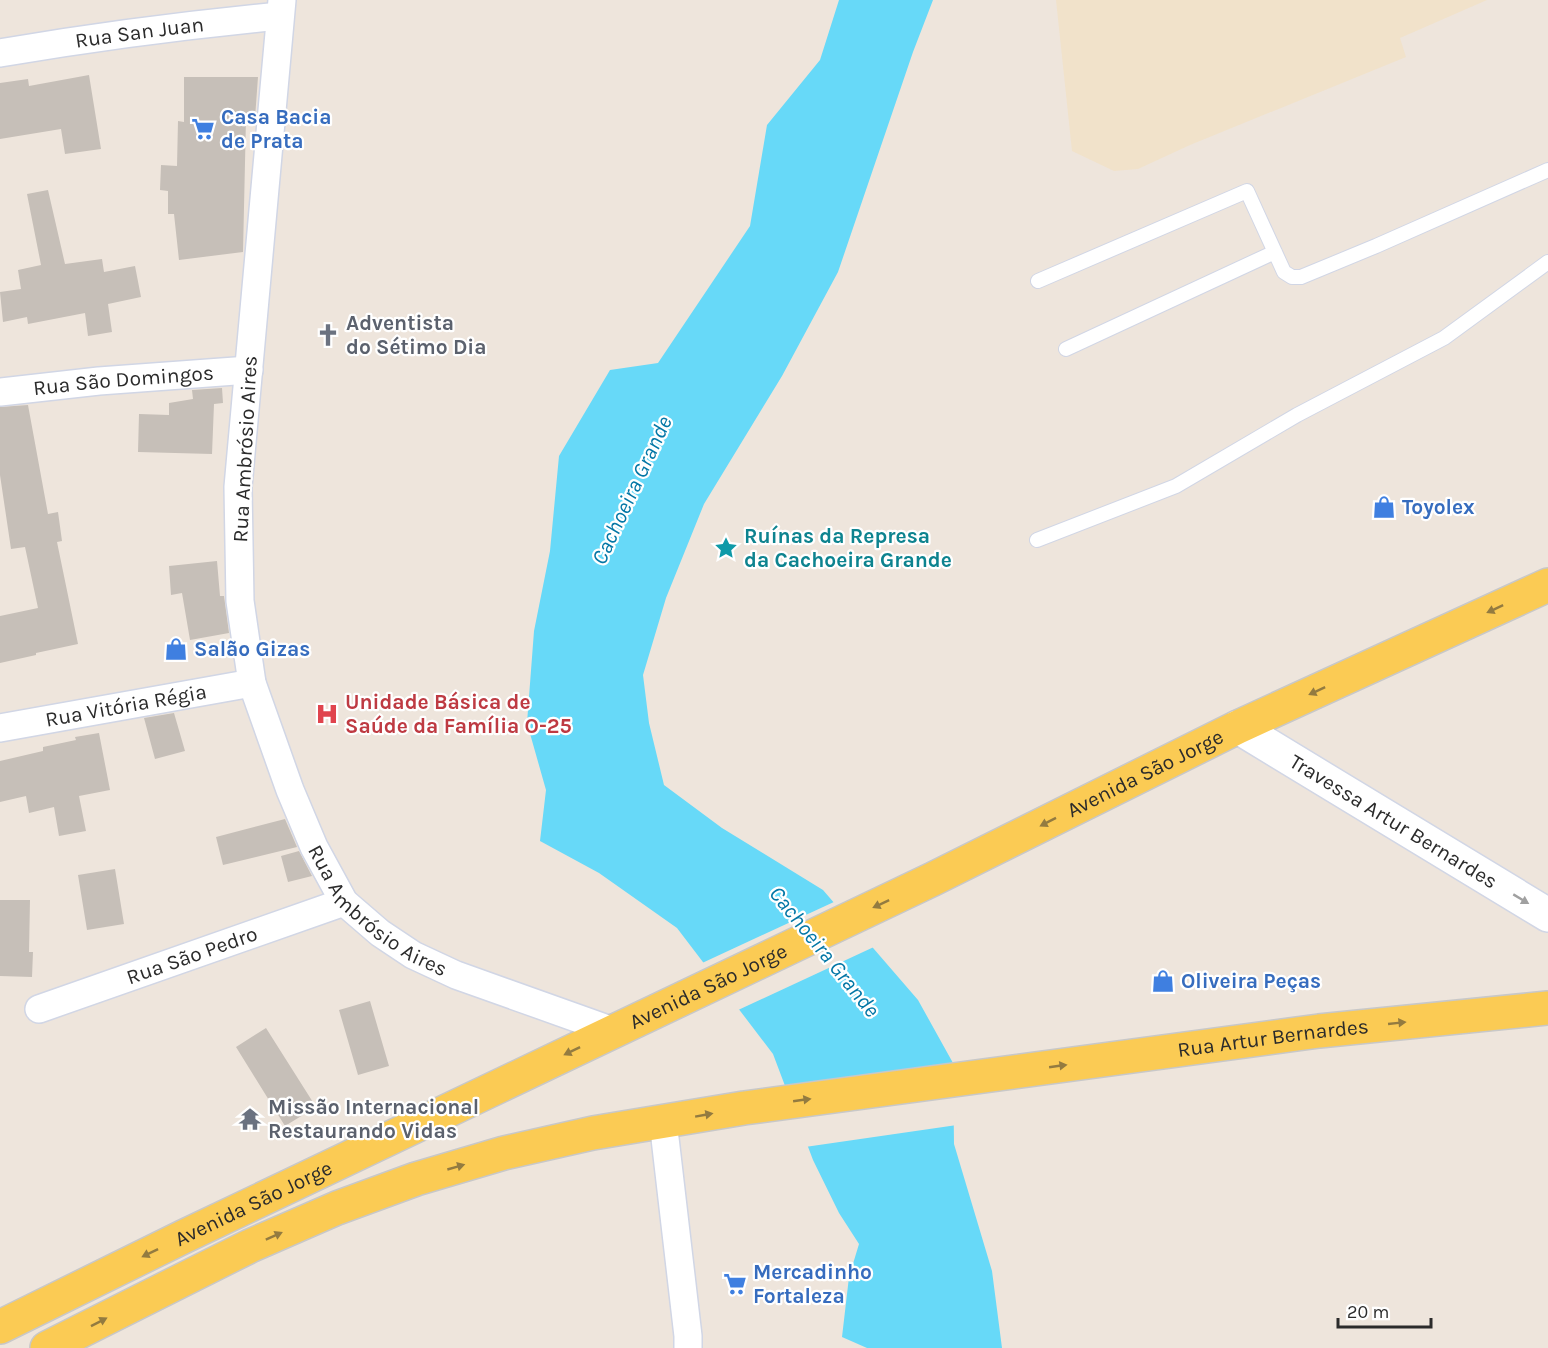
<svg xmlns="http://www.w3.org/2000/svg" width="1548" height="1348" font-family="Karla,sans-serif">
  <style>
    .education { fill: #f1e2ca }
    .water { fill: #67d9f8 }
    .pier { fill: #eee5dc }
    .building { fill: #c6bfb8 }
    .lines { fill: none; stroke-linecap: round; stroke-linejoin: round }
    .lane-casing { stroke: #d1d6e5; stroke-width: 16 }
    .street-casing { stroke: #d1d6e5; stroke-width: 30 }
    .secondary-casing { stroke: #d1d6e5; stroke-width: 36 }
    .primary-casing { stroke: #c8c8c8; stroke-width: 36 }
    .lane { stroke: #fff; stroke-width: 14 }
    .street { stroke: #fff; stroke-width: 27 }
    .secondary { stroke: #fff; stroke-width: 33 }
    .primary { stroke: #fbcb54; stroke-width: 33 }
    .oneway { fill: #937b40 }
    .oneway2 { fill: #a0a0a0 }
    .labels { text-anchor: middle; stroke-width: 4.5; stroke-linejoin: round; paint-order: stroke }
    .street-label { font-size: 21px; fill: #2b2b2b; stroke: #fff }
    .shop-label { font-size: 21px; font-weight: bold; fill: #366cbe; stroke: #fff; text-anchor: start }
    .worship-label { font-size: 21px; font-weight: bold; fill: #5b616d; stroke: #fff; text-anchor: start }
    .culture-label { font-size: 21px; font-weight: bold; fill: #0d838f; stroke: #fff; text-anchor: start }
    .health-label { font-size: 21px; font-weight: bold; fill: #be3a42; stroke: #fff; text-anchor: start }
    .water-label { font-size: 22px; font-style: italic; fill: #0377a6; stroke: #fff }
  </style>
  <rect width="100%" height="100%" fill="#eee5dc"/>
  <path class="education" d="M1056,0H1487L1400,38L1406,57L1190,145L1138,169L1114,171L1072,151Z"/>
  <path class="water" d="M839,0H933L913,52L838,272L782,376L704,504L666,598L643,675L649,723L664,785L722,828L823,890L918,1000L953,1063L954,1144L992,1271L1002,1348H867L842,1337L849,1277L859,1244L839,1213L813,1160L773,1054L677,928L599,873L540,841L546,790L527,723L534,631L550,551L559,456L610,370L658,363L750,226L767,125L820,60Z"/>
  <path class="pier" d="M836,901L876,946L736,1011L700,964Z
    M956,1073L957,1125L805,1147L786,1097Z"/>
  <path class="building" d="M89,75L101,149L65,154L61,129L0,139V83L28,79L29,86Z
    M184,77H258L255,118H246L243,252L179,260L174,214H168V191L160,190L161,165L177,166L178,121L184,122Z
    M48,190L65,264L102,259L104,272L135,266L141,297L108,304L112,332L88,336L85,313L28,324L27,317L3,322L0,292L21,289L18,270L41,265L27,194Z
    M222,388L223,403L214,404L212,454L138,452L139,414L169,415V403L193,399L192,390Z
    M28,405L48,514L58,512L62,541L57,542L78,644L36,653V655L0,663V616L38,608L25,547L11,549L0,475V407Z
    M217,561L220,596H224L229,633L190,640L182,593L171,595L169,566Z
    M174,713L185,751L155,759L144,718Z
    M99,733L110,790L79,796L86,831L59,836L54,807L29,813L26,796L0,802V761L43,751V747L76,740L75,737Z
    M285,819L297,847L223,865L216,837Z
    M299,851L312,876L288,882L281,856Z
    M115,869L124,924L87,930L78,875Z
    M0,900H30L29,952H33L32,977L0,976Z
    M370,1001L389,1066L358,1075L339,1010Z
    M266,1028L316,1107L285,1126L236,1047Z"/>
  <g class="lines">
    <g class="lane-casing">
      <path id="lane" d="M1038,281L1247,191L1284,272L1292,277H1301L1376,246L1548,170
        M1066,349L1275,252
        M1037,540L1176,486L1297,415L1444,338L1548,262"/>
    </g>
    <g class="street-casing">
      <g id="street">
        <path id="s1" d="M282,0L238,487L240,601L252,683L290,790L314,847L344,902L380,933L413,955L456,975L613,1031"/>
        <path id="s2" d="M0,53C93,37 186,25 280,16"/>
        <path id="s3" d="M0,392L99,381L249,370"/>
        <path id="s4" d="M0,728L252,683"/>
        <path id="s5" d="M39,1009L344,902"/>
        <path d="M663,1121L688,1336V1348"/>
      </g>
    </g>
    <g class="secondary-casing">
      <g id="secondary">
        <path id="s6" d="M1238,727L1548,915"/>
      </g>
    </g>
    <g class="primary-casing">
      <g id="primary">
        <path id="s7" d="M0,1327L185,1236L933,879L1238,727L1548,585"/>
        <path id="s8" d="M47,1348L250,1246L337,1208L416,1179L504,1153L593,1133L744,1108L1319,1031L1548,1008"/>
      </g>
    </g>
    <use href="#lane" class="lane"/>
    <use href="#street" class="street"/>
    <use href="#secondary" class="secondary"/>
    <use href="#primary" class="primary"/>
  </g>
  <defs><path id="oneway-solid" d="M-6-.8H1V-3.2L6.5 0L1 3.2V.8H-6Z" transform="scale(1.5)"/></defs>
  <g class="oneway">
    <use href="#oneway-solid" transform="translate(1495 609) rotate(155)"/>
    <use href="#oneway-solid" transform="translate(1317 691) rotate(155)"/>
    <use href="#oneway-solid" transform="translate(1048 822) rotate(153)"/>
    <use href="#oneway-solid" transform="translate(881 904) rotate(155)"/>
    <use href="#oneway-solid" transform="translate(1397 1023) rotate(-6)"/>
    <use href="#oneway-solid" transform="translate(572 1051) rotate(154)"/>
    <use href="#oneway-solid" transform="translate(1058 1066) rotate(-8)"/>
    <use href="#oneway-solid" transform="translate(802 1100) rotate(-8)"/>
    <use href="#oneway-solid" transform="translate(704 1115) rotate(-10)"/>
    <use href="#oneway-solid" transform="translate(456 1167) rotate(-16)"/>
    <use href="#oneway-solid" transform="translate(274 1236) rotate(-24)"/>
    <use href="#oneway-solid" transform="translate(150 1253) rotate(154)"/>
    <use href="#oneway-solid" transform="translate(99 1322) rotate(-27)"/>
  </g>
  <use class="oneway2" href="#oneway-solid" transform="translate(1521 899) rotate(31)"/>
  <defs>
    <g id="supermarket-bare" transform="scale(1.8)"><path d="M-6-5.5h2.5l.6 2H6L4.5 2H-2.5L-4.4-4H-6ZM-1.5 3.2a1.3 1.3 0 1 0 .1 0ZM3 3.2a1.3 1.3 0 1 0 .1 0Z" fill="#3f7fe0" stroke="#fff" stroke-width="2.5" paint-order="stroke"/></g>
    <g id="church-bare" transform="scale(1.8)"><path d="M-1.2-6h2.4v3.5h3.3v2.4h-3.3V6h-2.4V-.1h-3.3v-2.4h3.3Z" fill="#6b7280" stroke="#fff" stroke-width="2.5" paint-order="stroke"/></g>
    <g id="shop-bare" transform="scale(1.8)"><path d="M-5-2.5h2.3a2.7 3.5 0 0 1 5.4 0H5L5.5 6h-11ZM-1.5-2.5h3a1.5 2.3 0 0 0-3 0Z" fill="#3f7fe0" stroke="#fff" stroke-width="2.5" paint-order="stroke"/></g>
    <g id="sight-bare" transform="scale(1.8)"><path d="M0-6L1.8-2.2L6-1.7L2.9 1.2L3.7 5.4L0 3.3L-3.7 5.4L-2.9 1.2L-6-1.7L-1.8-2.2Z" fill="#0f9aa8" stroke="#fff" stroke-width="2.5" paint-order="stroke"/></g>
    <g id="hospital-bare" transform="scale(1.8)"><path d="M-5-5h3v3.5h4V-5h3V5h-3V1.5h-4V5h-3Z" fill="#e0444e" stroke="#fff" stroke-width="2.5" paint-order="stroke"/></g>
    <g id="temple-bare" transform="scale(1.8)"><path d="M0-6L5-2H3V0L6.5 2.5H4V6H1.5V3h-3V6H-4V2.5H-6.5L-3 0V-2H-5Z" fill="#6b7280" stroke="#fff" stroke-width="2.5" paint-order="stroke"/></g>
  </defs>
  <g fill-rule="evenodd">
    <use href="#supermarket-bare" x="203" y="129"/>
    <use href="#church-bare" x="328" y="335"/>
    <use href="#shop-bare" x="1384" y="507"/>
    <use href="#sight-bare" x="726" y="548"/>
    <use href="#shop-bare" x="176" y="649"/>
    <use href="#hospital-bare" x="327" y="714"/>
    <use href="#shop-bare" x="1163" y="981"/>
    <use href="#temple-bare" x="250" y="1119"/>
    <use href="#supermarket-bare" x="735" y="1284"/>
  </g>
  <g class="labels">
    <g class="street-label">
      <text dy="7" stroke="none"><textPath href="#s2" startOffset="141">Rua San Juan</textPath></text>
      <text dy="7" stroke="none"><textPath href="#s3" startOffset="124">Rua São Domingos</textPath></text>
      <text transform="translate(245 449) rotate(-87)" y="7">Rua Ambrósio Aires</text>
      <text dy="7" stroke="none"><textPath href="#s4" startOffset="128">Rua Vitória Régia</textPath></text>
      <text dy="7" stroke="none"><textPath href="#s7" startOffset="1272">Avenida São Jorge</textPath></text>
      <text dy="7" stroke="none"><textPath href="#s6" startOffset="182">Travessa Artur Bernardes</textPath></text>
      <text dy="7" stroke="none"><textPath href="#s1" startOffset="954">Rua Ambrósio Aires</textPath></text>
      <text dy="7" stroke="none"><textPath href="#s5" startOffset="162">Rua São Pedro</textPath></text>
      <text dy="7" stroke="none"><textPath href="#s7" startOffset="786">Avenida São Jorge</textPath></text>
      <text dy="7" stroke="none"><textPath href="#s8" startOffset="1276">Rua Artur Bernardes</textPath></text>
      <text dy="7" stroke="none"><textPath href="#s7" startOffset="282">Avenida São Jorge</textPath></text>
    </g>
    <g class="shop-label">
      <text x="221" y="124">Casa Bacia<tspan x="221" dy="24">de Prata</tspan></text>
      <text x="1402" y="514">Toyolex</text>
      <text x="194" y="656">Salão Gizas</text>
      <text x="1181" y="988">Oliveira Peças</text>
      <text x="753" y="1279">Mercadinho<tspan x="753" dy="24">Fortaleza</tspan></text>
    </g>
    <g class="worship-label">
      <text x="346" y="330">Adventista<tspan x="346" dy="24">do Sétimo Dia</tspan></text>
      <text x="268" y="1114">Missão Internacional<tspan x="268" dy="24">Restaurando Vidas</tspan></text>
    </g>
    <g class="culture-label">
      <text x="744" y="543">Ruínas da Represa<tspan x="744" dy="24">da Cachoeira Grande</tspan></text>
    </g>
    <g class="health-label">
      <text x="345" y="709">Unidade Básica de<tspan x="345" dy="24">Saúde da Família O-25</tspan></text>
    </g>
    <g class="water-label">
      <text transform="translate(631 490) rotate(-65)" y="8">Cachoeira Grande</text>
      <text transform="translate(825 951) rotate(51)" y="8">Cachoeira Grande</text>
    </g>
  </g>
  <path d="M1338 1318v9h93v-9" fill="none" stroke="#2b2b2b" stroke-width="3"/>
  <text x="1347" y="1318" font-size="18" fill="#2b2b2b" stroke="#ffffff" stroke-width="4.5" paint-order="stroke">20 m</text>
</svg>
